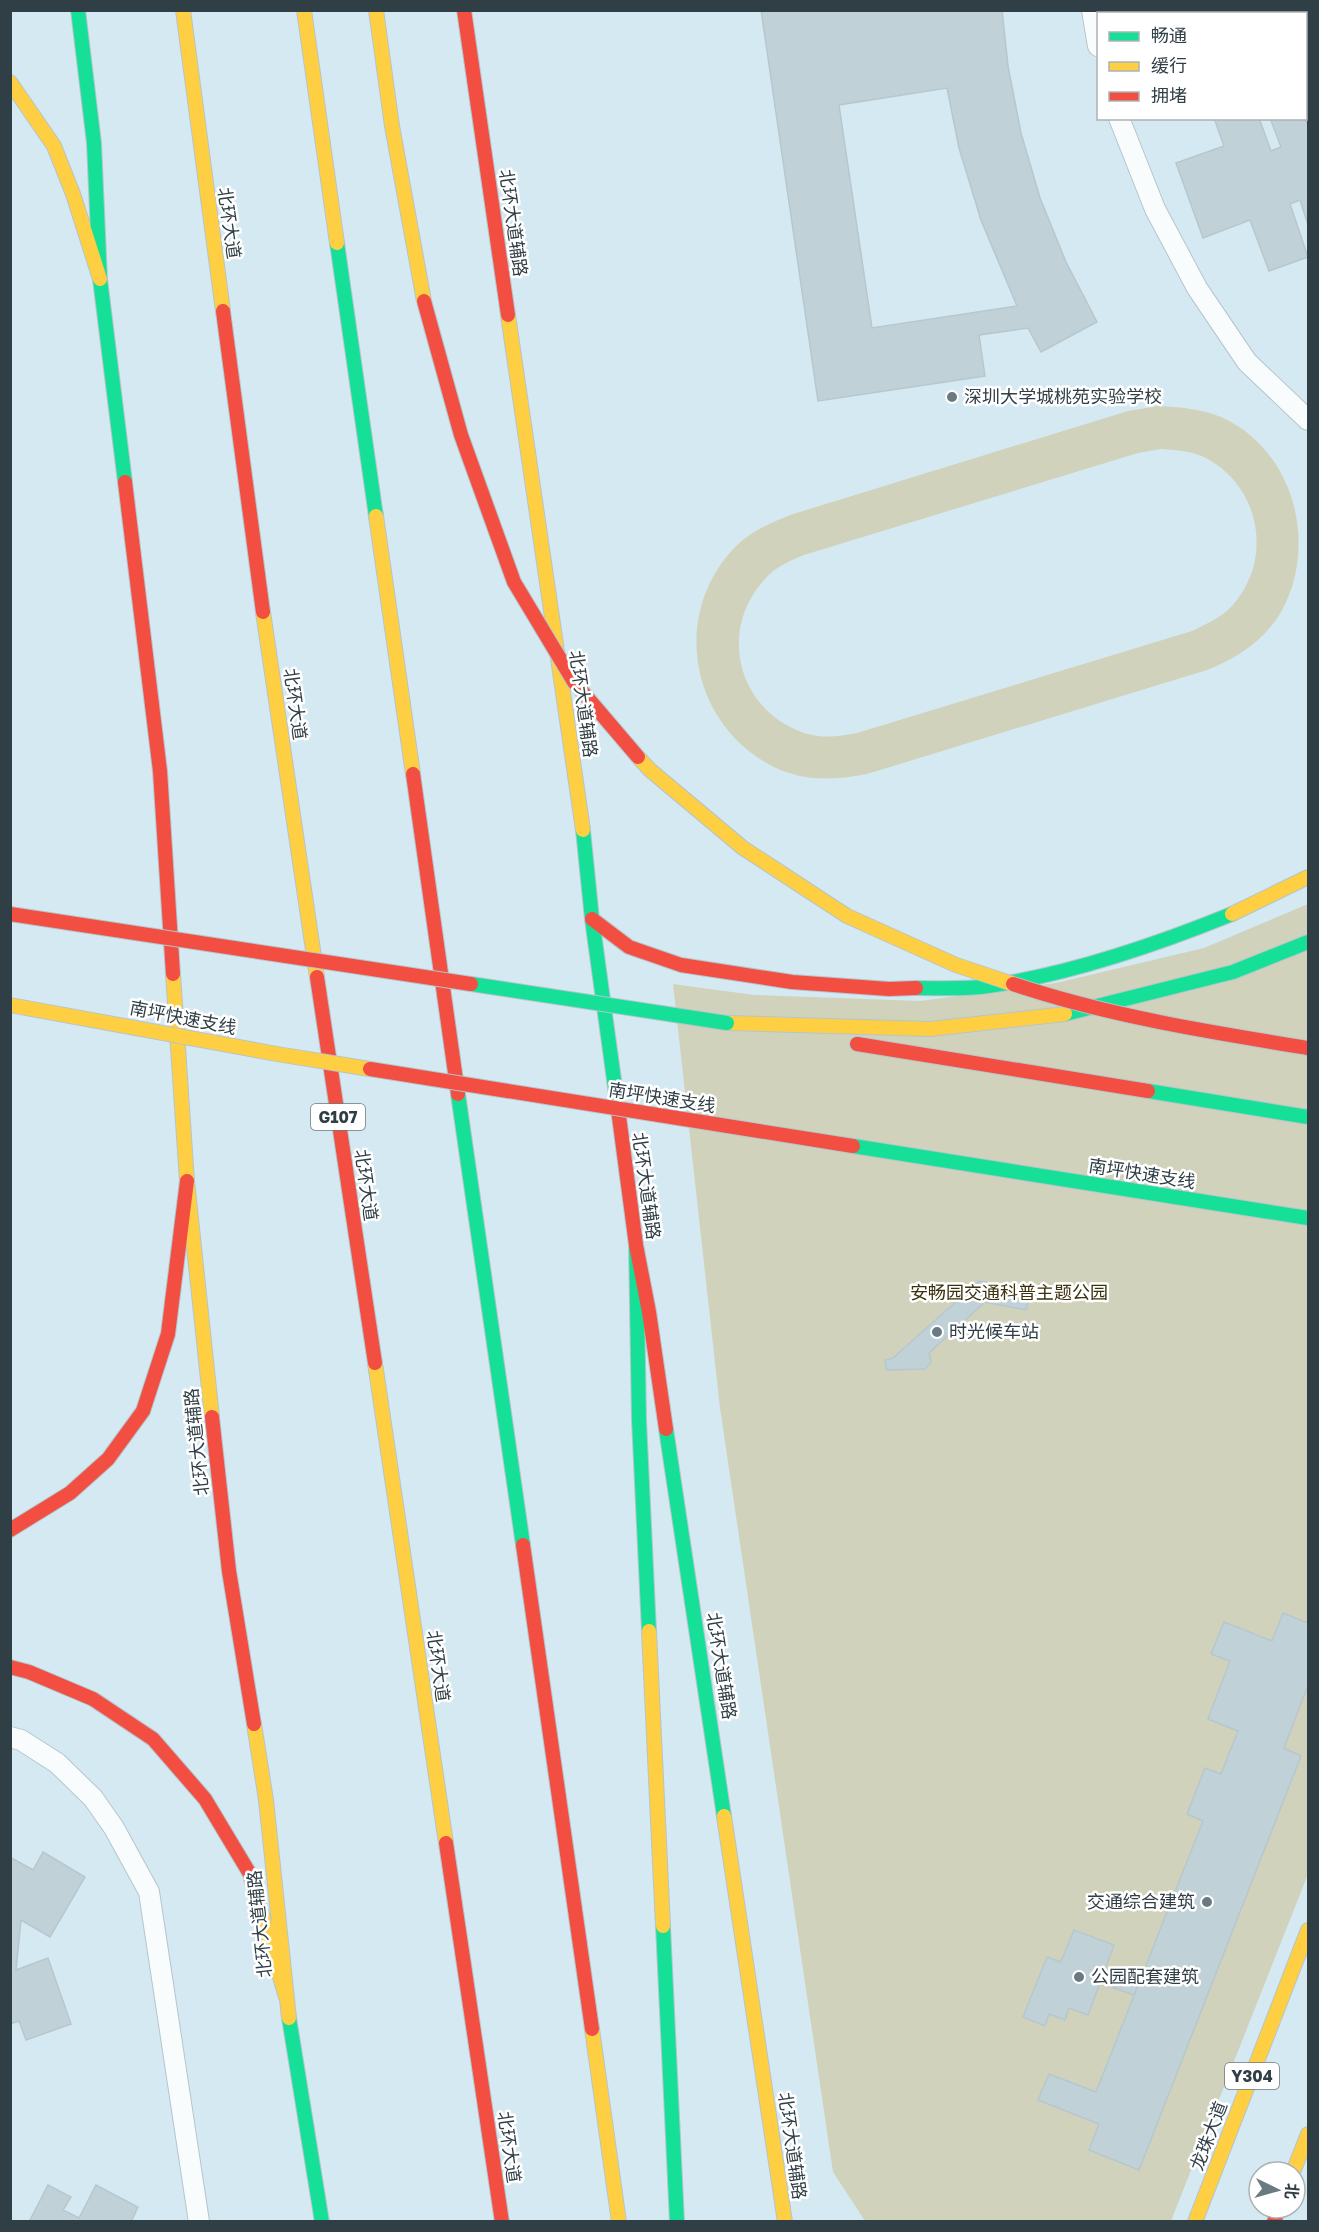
<svg xmlns="http://www.w3.org/2000/svg" width="1319" height="2232" font-family="'Golos Text','Noto Sans SC',sans-serif">
  <style>
    .green { fill: #d1d2bb; fill-rule: evenodd }
    .building { fill: #c1d1d8; stroke: #b7c7ce; stroke-width: 1.5; fill-rule: evenodd }
    .lines { fill: none; stroke-linecap: round; stroke-linejoin: round }
    .lane-casing { stroke: #b5c5cc; stroke-width: 22 }
    .fast-casing { stroke: #b5c5cc; stroke-width: 16 }
    .slow-casing { stroke: #b5c5cc; stroke-width: 16 }
    .jam-casing { stroke: #b5c5cc; stroke-width: 16 }
    .lane { stroke: #f9fcfd; stroke-width: 20 }
    .fast { stroke: #16e098; stroke-width: 14 }
    .slow { stroke: #ffcf43; stroke-width: 14 }
    .jam { stroke: #f24e42; stroke-width: 14 }
    .fast-bridge-casing { stroke: #b5c5cc; stroke-width: 16; stroke-linecap: butt }
    .slow-bridge-casing { stroke: #b5c5cc; stroke-width: 16; stroke-linecap: butt }
    .jam-bridge-casing { stroke: #b5c5cc; stroke-width: 16; stroke-linecap: butt }
    .fast-bridge { stroke: #16e098; stroke-width: 14 }
    .slow-bridge { stroke: #ffcf43; stroke-width: 14 }
    .jam-bridge { stroke: #f24e42; stroke-width: 14 }
    .poi-dot { fill: #6a7a82; stroke: #fff; stroke-width: 2 }
    .labels { text-anchor: middle; stroke-width: 5; stroke-linejoin: round; paint-order: stroke }
    .shield { fill: #fff; stroke: #6e797e; stroke-width: 1.5 }
    .shield-label { font-size: 16px; font-weight: bold; fill: #303f46 }
    .street-label { font-size: 18px; fill: #303f46; stroke: #fff }
    .poi-label { font-size: 18px; fill: #303f46; stroke: #fff; text-anchor: start }
    .park-label { font-size: 18px; fill: #3b310d; stroke: #fff }
  </style>
  <rect width="100%" height="100%" fill="#d5e9f2"/>
  <path class="green" d="M1158,406C1180,407 1201,409 1221,417C1294,449 1319,545 1281,612C1264,641 1237,658 1207,670L867,774C836,780 804,782 774,767C690,725 670,615 735,547C750,532 770,523 790,515L1128,411ZM1161,449C1176,450 1192,451 1206,458C1261,487 1274,561 1231,607C1220,618 1206,624 1192,631L857,733C842,736 827,738 812,735C740,717 715,633 765,579C775,567 790,561 804,555L1138,453Z
    M1308,904V1874L1171,2221H865L833,2172L720,1408L673,984L754,995L920,1001L1056,983L1204,948Z"/>
  <path class="building" d="M761,10H1002L1008,66L1021,133L1040,198L1066,262L1097,322L1041,352L1028,328L979,335L985,376L818,401ZM947,88L959,148L981,220L1017,306L872,328L839,105Z
    M1165,10H1282L1283,14H1147Z
    M1214,118H1259L1271,151L1281,147L1270,118H1305L1308,127V225L1300,200L1290,204L1308,257L1269,271L1250,220L1203,238L1176,163L1224,146Z
    M979,1281L1031,1291L1026,1310L985,1302L929,1353L931,1362L925,1369L886,1370L885,1360L893,1358Z
    M1283,1613L1308,1623V1685L1284,1748L1301,1756L1139,2170L1089,2150L1099,2124L1038,2100L1049,2074L1096,2092L1203,1821L1187,1814L1205,1768L1221,1774L1238,1731L1208,1719L1230,1661L1211,1654L1224,1622L1272,1641Z
    M43,1852L85,1877L50,1937L21,1920L16,1970L48,1958L71,2024L26,2040L19,2021L10,2024V1857L33,1870Z
    M1074,1930L1114,1945L1104,1972L1138,1984L1134,1995L1100,1983L1088,2015L1069,2008L1065,2020L1049,2014L1045,2026L1023,2017L1047,1957L1061,1962Z
    M48,2185L71,2197L63,2210L79,2218L96,2185L138,2207L131,2222H29Z"/>
  <g class="lines">
    <g class="lane-casing">
      <path id="lane" d="M1092,10L1098,46
        M1119,118L1155,209L1197,288L1247,362L1308,420
        M10,1737L21,1740L57,1763L93,1798L114,1828L149,1892L199,2222"/>
    </g>
    <g class="fast-casing">
      <path id="fast" d="M78,10L94,143L100,279L125,482
        M337,243L376,516
        M583,830L592,919L618,1109
        M916,988C938,988 960,989 981,987C1066,976 1153,946 1232,914
        M1065,1014L1233,972L1308,942
        M1148,1091L1308,1117
        M458,1094L523,1545
        M636,1245L639,1420L649,1631
        M666,1429L724,1816
        M663,1926L677,2222
        M289,2018L322,2222"/>
    </g>
    <g class="slow-casing">
      <path id="slow" d="M183,10L223,311
        M304,10L337,243
        M10,82L54,146L73,194L100,279
        M508,315L583,830
        M376,516L413,774
        M263,612L317,977
        M1232,914L1308,877
        M173,974L187,1181L212,1417
        M727,1023L930,1029L1065,1014
        M375,1363L446,1843
        M649,1631L663,1926
        M254,1724L266,1800L289,2018
        M724,1816L785,2222
        M256,1895L286,1997
        M592,2029L619,2222
        M1293,2172L1308,2134
        M1195,2222L1308,1930"/>
    </g>
    <g class="jam-casing">
      <path id="jam" d="M464,10L508,315
        M223,311L263,612
        M125,482L160,771L173,974
        M413,774L458,1094
        M592,919L629,947L681,965L792,982L889,989L916,988
        M317,977L375,1363
        M857,1044L1148,1091
        M618,1109L636,1245L649,1312L666,1429
        M212,1417L229,1571L254,1724
        M10,1530L70,1493L108,1459L143,1411L168,1334L187,1181
        M523,1545L592,2029
        M10,1667L29,1672L93,1699L153,1739L205,1799L250,1874L256,1895
        M446,1843L502,2222
        M1274,2222L1279,2208"/>
    </g>
    <use href="#lane" class="lane"/>
    <use href="#fast" class="fast"/>
    <use href="#slow" class="slow"/>
    <use href="#jam" class="jam"/>
    <g class="fast-bridge-casing">
      <path id="fast-bridge" d="M471,984L727,1023
        M853,1146L1308,1218"/>
    </g>
    <g class="slow-bridge-casing">
      <path id="slow-bridge" d="M376,10L392,126L424,301
        M638,757L650,770L743,848L847,916L956,965L1013,984
        M10,1005L277,1054L370,1069"/>
    </g>
    <g class="jam-bridge-casing">
      <path id="jam-bridge" d="M424,301L461,435L514,582L574,682L638,757
        M10,914L471,984
        M1013,984C1108,1016 1209,1032 1308,1048
        M370,1069L853,1146"/>
    </g>
    <use href="#fast-bridge" class="fast-bridge"/>
    <use href="#slow-bridge" class="slow-bridge"/>
    <use href="#jam-bridge" class="jam-bridge"/>
  </g>
  <g class="poi-dot">
    <circle cx="952" cy="397" r="6"/>
    <circle cx="937" cy="1332" r="6"/>
    <circle cx="1207" cy="1902" r="6"/>
    <circle cx="1079" cy="1977" r="6"/>
  </g>
  <g class="labels">
    <g class="shield">
      <rect x="311" y="1104" width="54" height="26" rx="4.5"/>
      <rect x="1225" y="2063" width="54" height="26" rx="4.5"/>
    </g>
    <g class="shield-label">
      <text x="338" y="1123">G107</text>
      <text x="1252" y="2082">Y304</text>
    </g>
    <g class="street-label">
      <text transform="translate(229 223) rotate(82)" y="6">北环大道</text>
      <text transform="translate(513 223) rotate(82)" y="6">北环大道辅路</text>
      <text transform="translate(295 704) rotate(82)" y="6">北环大道</text>
      <text transform="translate(583 704) rotate(82)" y="6">北环大道辅路</text>
      <text transform="translate(183 1018) rotate(11)" y="6">南坪快速支线</text>
      <text transform="translate(662 1098) rotate(9)" y="6">南坪快速支线</text>
      <text transform="translate(1142 1174) rotate(9)" y="6">南坪快速支线</text>
      <text transform="translate(366 1185) rotate(82)" y="6">北环大道</text>
      <text transform="translate(646 1186) rotate(82)" y="6">北环大道辅路</text>
      <text transform="translate(197 1442) rotate(-96)" y="6">北环大道辅路</text>
      <text transform="translate(438 1666) rotate(82)" y="6">北环大道</text>
      <text transform="translate(721 1666) rotate(81)" y="6">北环大道辅路</text>
      <text transform="translate(260 1924) rotate(-96)" y="6">北环大道辅路</text>
      <text transform="translate(1209 2136) rotate(-69)" y="6">龙珠大道</text>
      <text transform="translate(792 2146) rotate(82)" y="6">北环大道辅路</text>
      <text transform="translate(509 2147) rotate(82)" y="6">北环大道</text>
    </g>
    <g class="poi-label">
      <text x="964" y="403">深圳大学城桃苑实验学校</text>
      <text x="949" y="1338">时光候车站</text>
      <text x="1195" y="1908" text-anchor="end">交通综合建筑</text>
      <text x="1091" y="1983">公园配套建筑</text>
    </g>
    <g class="park-label">
      <text x="1009" y="1299">安畅园交通科普主题公园</text>
    </g>
  </g>
  <rect width="1319" height="2232" fill="none" stroke="#303f46" stroke-width="24"/>
  <rect x="1097" y="12" width="210" height="108" fill="#ffffff" stroke="#acb2b5" stroke-width="1.5"/>
  <rect x="1109" y="32" width="30" height="9" fill="#16e098" stroke="#acb2b5" stroke-width="1.5"/>
  <text x="1151" y="42" font-size="18" fill="#303f46">畅通</text>
  <rect x="1109" y="62" width="30" height="9" fill="#ffcf43" stroke="#acb2b5" stroke-width="1.5"/>
  <text x="1151" y="72" font-size="18" fill="#303f46">缓行</text>
  <rect x="1109" y="92" width="30" height="9" fill="#f24e42" stroke="#acb2b5" stroke-width="1.5"/>
  <text x="1151" y="102" font-size="18" fill="#303f46">拥堵</text>
  <g transform="translate(1277 2190) rotate(95)"><circle r="28" fill="#ffffff" stroke="#acb2b5" stroke-width="1.5"/>
  <path d="M0-4.5L10 22L0 15L-10 22Z" fill="#6a7a82"/>
  <text y="-9" font-size="16" font-weight="bold" text-anchor="middle" fill="#303f46">北</text>
  </g>
</svg>
